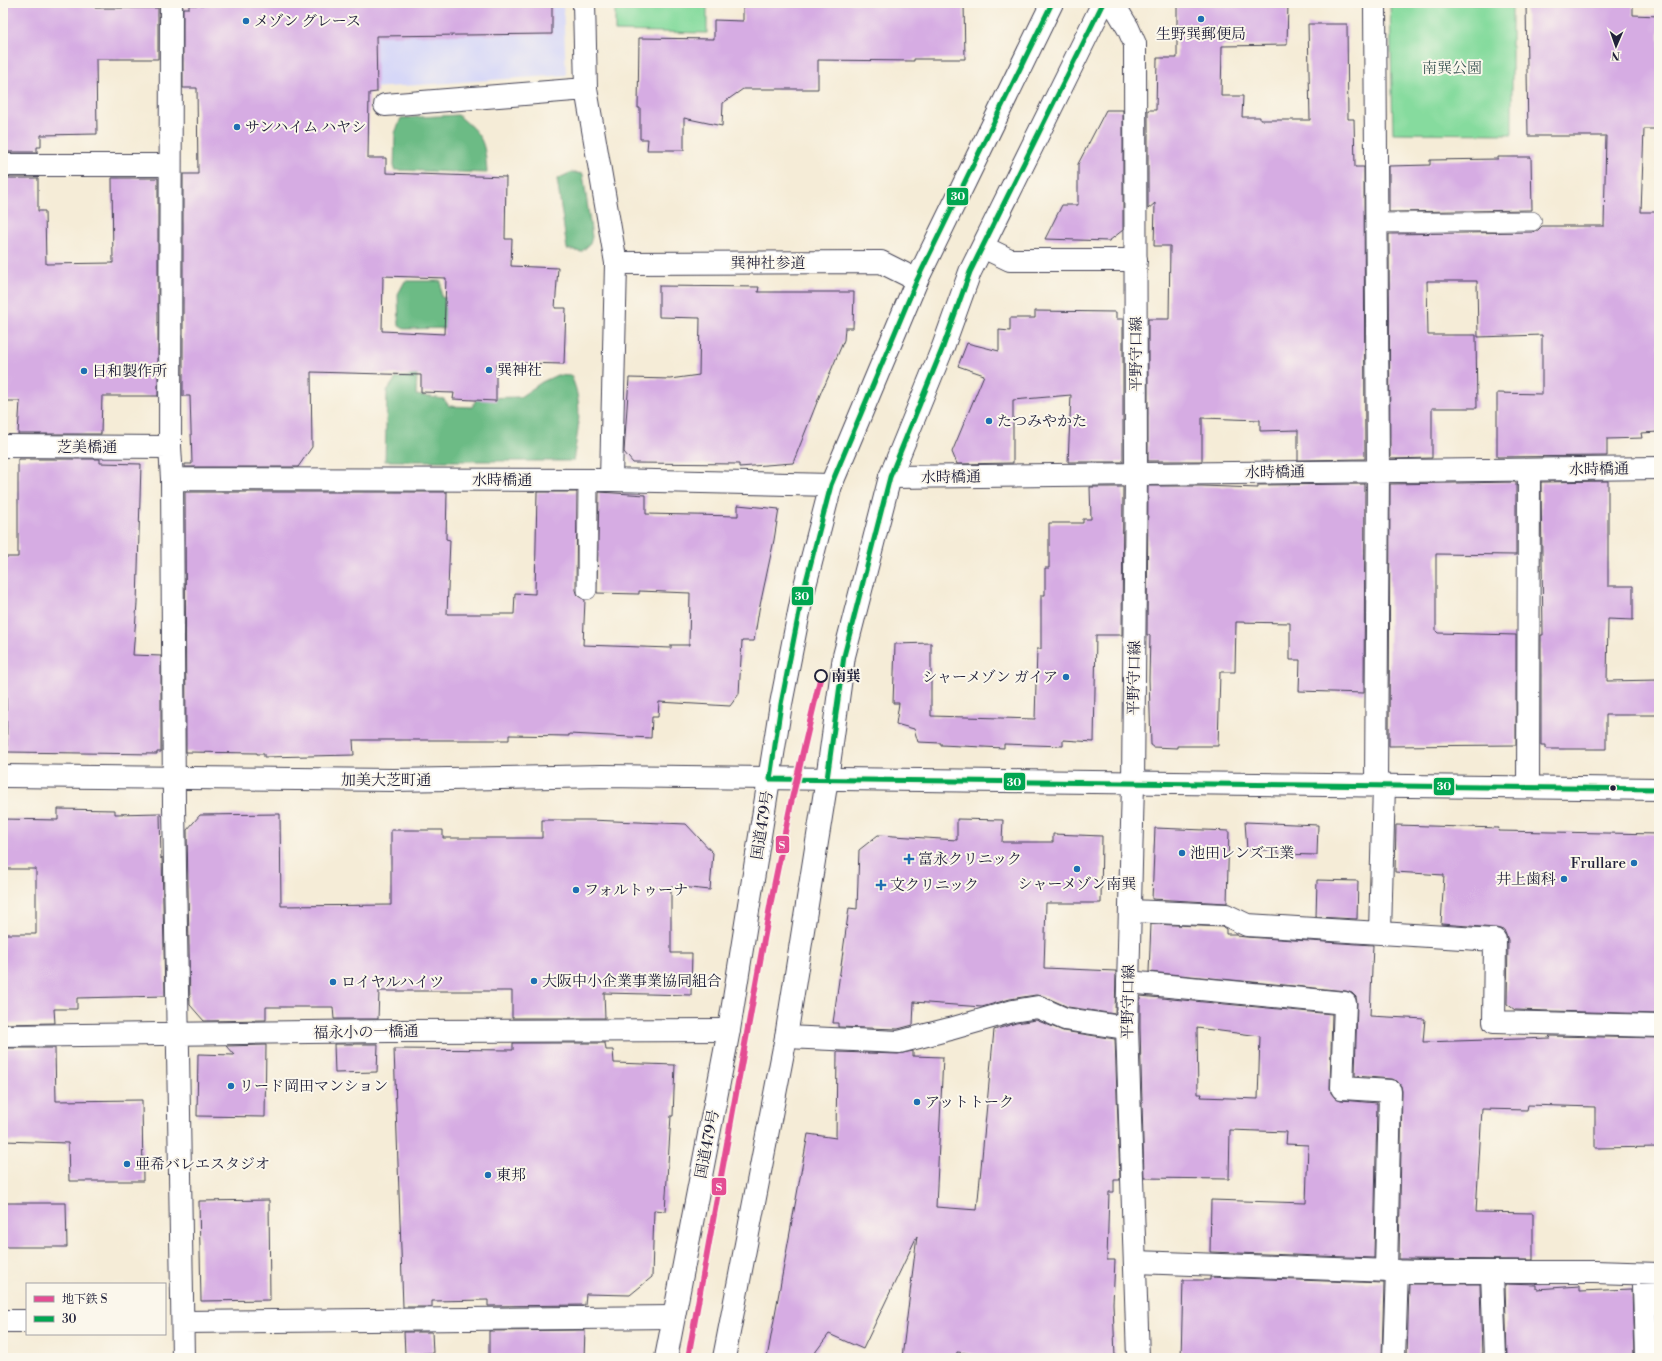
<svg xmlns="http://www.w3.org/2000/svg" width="1662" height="1361" font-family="'Libre Bodoni','Noto Serif JP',serif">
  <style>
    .built { fill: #d6d7f8 }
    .green { fill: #86db9e; stroke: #547e6c }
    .forest { fill: #6cbb85; stroke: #476e60 }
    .building { fill: #d6ace3; fill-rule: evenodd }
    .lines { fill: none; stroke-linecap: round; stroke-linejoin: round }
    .service-casing { stroke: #424052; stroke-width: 20 }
    .pedestrian-casing { stroke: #424052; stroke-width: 24 }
    .minor-casing { stroke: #424052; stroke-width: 24 }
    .tertiary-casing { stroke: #424052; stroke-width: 24 }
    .secondary-casing { stroke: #424052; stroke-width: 24 }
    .trunk-casing { stroke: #424052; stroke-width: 24 }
    .service { stroke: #fff; stroke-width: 19 }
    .pedestrian { stroke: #fff; stroke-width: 22 }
    .minor { stroke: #fff; stroke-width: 22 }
    .tertiary { stroke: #fff; stroke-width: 22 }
    .secondary { stroke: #fff; stroke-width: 22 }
    .trunk { stroke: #fff; stroke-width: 22 }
    .bus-1-casing { stroke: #fbf7ec; stroke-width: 8 }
    .bus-1 { stroke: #00a651; stroke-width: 5 }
    .metro-1-casing { stroke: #fbf7ec; stroke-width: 9 }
    .metro-1 { stroke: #e44d93; stroke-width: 6 }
    .poi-dot { fill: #1f6fb2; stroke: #fbf7ec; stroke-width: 1.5 }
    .stop-dot { fill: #fbf7ec; stroke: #22223b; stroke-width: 2 }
    .bus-dot { fill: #22223b; stroke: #fbf7ec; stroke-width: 1.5 }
    .labels { text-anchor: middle; stroke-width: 4; stroke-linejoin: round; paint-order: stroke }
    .poi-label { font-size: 15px; fill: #22223b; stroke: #fbf7ec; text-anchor: start }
    .park-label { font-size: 15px; fill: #405a59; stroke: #fbf7ec }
    .street-label { font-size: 15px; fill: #22223b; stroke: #fbf7ec }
    .stop-label { font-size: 15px; font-weight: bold; fill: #22223b; stroke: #fbf7ec; text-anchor: start }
    .line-badge { stroke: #fbf7ec; stroke-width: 1.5 }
    .badge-label { font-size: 11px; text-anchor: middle; font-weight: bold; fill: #fff }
  </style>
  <rect width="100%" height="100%" fill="#fbf7ec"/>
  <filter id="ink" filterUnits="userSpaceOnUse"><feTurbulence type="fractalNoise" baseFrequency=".025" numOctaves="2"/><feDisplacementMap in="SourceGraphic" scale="8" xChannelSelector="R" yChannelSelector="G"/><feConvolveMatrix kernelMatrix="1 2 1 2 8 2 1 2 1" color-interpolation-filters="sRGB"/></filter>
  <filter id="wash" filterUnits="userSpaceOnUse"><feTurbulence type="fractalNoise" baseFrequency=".012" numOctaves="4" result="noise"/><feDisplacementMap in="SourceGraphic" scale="16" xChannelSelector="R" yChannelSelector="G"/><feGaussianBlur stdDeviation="0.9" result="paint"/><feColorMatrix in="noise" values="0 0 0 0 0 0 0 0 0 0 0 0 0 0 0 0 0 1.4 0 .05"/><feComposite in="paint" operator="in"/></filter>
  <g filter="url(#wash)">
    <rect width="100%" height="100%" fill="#f5ecd7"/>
    <path class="built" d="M372,3H563L566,75L372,88Z"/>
    <path class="green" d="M615,3H707V33L615,31Z
      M1390,3H1512V134L1393,133Z"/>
    <path class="forest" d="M458,115C483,136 485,140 487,173L394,170L395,133L401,118Z
      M572,172L583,174L592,237L590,244L581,252L567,249L557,179Z
      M405,281H441V297L456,300L452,328L404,329L399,326L398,294Z
      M417,375L416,395L444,399L449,406L472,407L477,398L520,397L542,382L557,375L571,376C584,403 578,432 573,461H385L387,391L396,378Z"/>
    <g id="blocks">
      <path class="building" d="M3,3H95V8H158V59H96L97,134L41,135V147H37V152H3Z
        M309,3H552V34L376,36L377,92L369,93L368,158H386V173L506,177L505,239H512L511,266L558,268L555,308H566L564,364L521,363V366L496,365V401L453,399L454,393L421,392V375L311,372L312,447L298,467H185V464H192L190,396H183V174H198L197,88H183V8H189V5H309ZM383,276L446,278L444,334L382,331Z
        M743,3H964L965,59H914V61L818,60V89H743L723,103L722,126L684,118V150H647L648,139H640V108H638L639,38L714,39V20L743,21Z
        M1177,3H1288L1287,45L1222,46L1221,96H1243L1242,117H1260V120H1310L1308,24H1347L1348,119H1354L1355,167H1364L1365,459L1298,460V430L1260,431V420L1202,418V461H1148V319H1169L1170,246H1154L1155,203L1148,209V110H1156L1157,58H1177Z
        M1526,3H1633V15L1659,16V129H1644L1641,212H1659V432L1641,433L1642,438L1607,439V456L1497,457V393L1542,394V335L1478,337L1477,281H1427L1428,335H1476L1477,408H1432V458L1390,459L1389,234L1532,232L1538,230L1542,226H1604L1606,136H1528Z
        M1106,110H1123V230L1109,241L1045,239L1062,205H1078V164Z
        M1498,157H1531L1532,210L1389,212V166L1430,165V160L1498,159Z
        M3,178H38V211H45L46,264L113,263L112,178H158V396H102L101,434H18L20,401H3Z
        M659,286L759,287L758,292H854L853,328H845L844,340L824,387H823L793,463L739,467V464L633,463L624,452L629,378L670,379L699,375L700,318L659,317Z
        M1035,311L1116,312V319H1123V462H1068L1071,395L1013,400V463L957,464L952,452L984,375L958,366L967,343L999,351V330L1010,331V318H1035Z
        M18,459H100V463L141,464L137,603L133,655L161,656V752H157V754L7,752L6,684H3V557H18Z
        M1608,481V586H1633V620L1608,619L1607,681L1658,680V715H1606V749H1546V745H1541V635H1543L1541,482Z
        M1516,482V555L1436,554V631L1438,633L1516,635V745L1389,746L1390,484Z
        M1365,484L1364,693L1299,691L1300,660H1290V623L1236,622L1235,672H1220L1218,746H1177V748L1152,747V745H1151L1149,679L1150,635H1147L1148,486H1202L1258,488V485Z
        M1090,487H1123L1122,635H1096L1094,742L1063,740V746L1004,744V748L941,745V743L918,742L914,729L896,724L899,703H893L895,644L931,643V716L1035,719L1037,649H1041V595H1045V568H1049V523H1083V519H1091Z
        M185,492H447L446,539L450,540L447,614H514L515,593L535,594L537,492H577L576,590L578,596L585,600L583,645L671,648V645H689L690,593L639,591V594L597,593L599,492L646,495V514L738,516V505L779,509L774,540L759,610L754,641H742L739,694L730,706L659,702L658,717H652L651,738L569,734V736L509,735V740H353L354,755L264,757V754H257V753L186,752Z
        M58,809L115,810V814L160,813L161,859L162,857L165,996L77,998V1009H54L55,1023L3,1024V934H36V869H3V819L58,820Z
        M280,814L281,906L391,905V830H443V838H542V820H590L686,824L713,853L710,890L671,886V953H692L691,995L604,993L605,1018H512V991H379L378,1019H334L333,1007H266V1020L204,1021L190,1005L187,830L200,815Z
        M957,819L1003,820L1002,842H1053V834L1102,836L1101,903H1046L1044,968L1116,971L1115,1014L1068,1007L1043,996L1036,995L1010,999L982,1007L914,1002L913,1025L898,1029L838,1027V1023H833L849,908L857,909L859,850L878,835L957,840Z
        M1245,822L1318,825L1317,855L1278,854L1277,850H1247Z
        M1396,825L1499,828L1498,831L1659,834V1014L1515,1010L1507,1004L1508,940L1504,930L1496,928L1441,924L1444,875L1395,872Z
        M1155,828L1229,831L1227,903L1152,899Z
        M1317,880L1358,881L1357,919L1316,917Z
        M1151,924L1223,927L1226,929V934H1237V936L1246,937L1373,945L1370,1016L1425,1019L1423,1042L1551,1038L1549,1036L1659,1038V1147L1595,1148V1107L1528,1105L1527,1110L1482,1109L1476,1212L1533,1213V1260L1399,1259L1402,1091L1401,1086L1397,1081L1391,1079L1355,1076L1357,1003L1356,997L1352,993L1346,991L1149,972Z
        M1140,996L1332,1014L1330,1088L1331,1093L1335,1098L1341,1100L1377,1103L1374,1258L1210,1252L1211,1200L1306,1203L1308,1145L1286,1144L1287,1132L1230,1130L1229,1179L1144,1178L1140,1028ZM1197,1028L1260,1036L1258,1099L1201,1097L1202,1094H1198Z
        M1036,1020L1063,1031L1115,1039L1120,1180H1114V1192H1109L1107,1260H1115L1113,1303L1115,1358H1004L957,1352L956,1358H902L917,1236L863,1349L829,1334L811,1358H767L808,1134L836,1138L837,1052L898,1054L913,1051V1056L943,1057L936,1207L977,1210L994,1030L1016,1023Z
        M513,1043H605L606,1050H613L614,1063L675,1065L673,1116H671L665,1211L654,1210L652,1277L630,1295L586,1294L585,1305L488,1306V1300L432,1301V1307H403L394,1049L513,1050Z
        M334,1044H378L377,1072L335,1073Z
        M266,1045L265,1117L197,1116L198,1054L234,1055L226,1046Z
        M3,1048H55L56,1101L142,1100L143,1181H69L68,1143L3,1141Z
        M269,1200L270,1300L201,1301L199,1201Z
        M3,1203H66L67,1247H3Z
        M1210,1277L1384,1283L1382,1358H1181L1183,1280H1210Z
        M1409,1284H1480L1482,1358H1407Z
        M1505,1284L1537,1285V1289L1579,1286V1291L1632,1289L1634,1358H1507Z
        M1657,1287H1659V1358L1657,1289Z
        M585,1330L584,1358H489V1331Z
        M404,1332H432L433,1353L405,1354Z"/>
    </g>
  </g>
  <g filter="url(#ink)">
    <use href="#blocks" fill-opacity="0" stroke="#424052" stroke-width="1"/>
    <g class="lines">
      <g class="service-casing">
        <path id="service" d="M1376,223L1532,221
          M587,590L588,480"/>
      </g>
      <g class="pedestrian-casing">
        <path id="pedestrian" d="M983,247L1010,260H1136"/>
      </g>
      <g class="minor-casing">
        <path id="minor" d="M171,3L170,447L172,479L174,806L183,1358
          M584,3L586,89L616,263L611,480
          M1375,3L1378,471L1376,785
          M385,105L586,89
          M3,165H170
          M616,263L881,262L917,280
          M3,446L170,447
          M890,477L1659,468
          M172,479L611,480L831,485
          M1528,787L1529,470
          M1130,911L1226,915L1247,925L1495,940L1494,1022L1659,1026
          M1380,932L1384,785
          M1128,982L1345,1003L1342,1088L1390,1091L1386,1271
          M3,1036L389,1031L729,1030
          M786,1037L899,1042L950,1029L1013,1011L1038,1007L1065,1019L1127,1028
          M1135,1262L1419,1272H1594L1659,1274
          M1492,1272L1495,1358
          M3,1321H27
          M183,1322L673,1317
          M1394,1358L1397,1271
          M1646,1358L1644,1286L1650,1274"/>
      </g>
      <g class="tertiary-casing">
        <path id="tertiary" d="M3,776L394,780L602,776L1659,789"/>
      </g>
      <g class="secondary-casing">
        <path id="secondary" d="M1113,3L1128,28L1135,44L1136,473L1133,783L1127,1028L1138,1358"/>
      </g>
      <g class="trunk-casing">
        <path id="trunk" d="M666,1358L729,1030L781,704L802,597L831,485L917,280L1052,3
          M724,1358L786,1037L827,779L844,656L890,477L943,347L970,272L1103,3"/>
      </g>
      <use href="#service" class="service"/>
      <use href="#pedestrian" class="pedestrian"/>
      <use href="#minor" class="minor"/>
      <use href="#tertiary" class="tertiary"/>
      <use href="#secondary" class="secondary"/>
      <use href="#trunk" class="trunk"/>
      <g class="bus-1-casing">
        <path id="bus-1" d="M1052,3L917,280L831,485L802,597L781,704L770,779L1659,789
          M827,779L844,656L890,477L943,347L970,272L1103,3"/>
      </g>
      <use href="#bus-1" class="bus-1"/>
      <g class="metro-1-casing">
        <path id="metro-1" d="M688,1358L771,901L791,803L821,675"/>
      </g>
      <use href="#metro-1" class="metro-1"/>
    </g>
  </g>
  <g class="poi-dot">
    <circle cx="1201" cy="19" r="4"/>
    <circle cx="246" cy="21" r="4"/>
    <circle cx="237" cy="127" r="4"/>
    <circle cx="489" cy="370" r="4"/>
    <circle cx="84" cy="371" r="4"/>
    <circle cx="989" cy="421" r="4"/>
    <circle cx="1066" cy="677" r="4"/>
    <circle cx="1182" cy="853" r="4"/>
    <path d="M907 853h4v4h4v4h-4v4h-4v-4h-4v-4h4z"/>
    <circle cx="1634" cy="863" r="4"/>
    <circle cx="1077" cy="869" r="4"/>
    <circle cx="1564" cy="879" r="4"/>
    <path d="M879 879h4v4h4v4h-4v4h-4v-4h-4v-4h4z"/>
    <circle cx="576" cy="890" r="4"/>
    <circle cx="534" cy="981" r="4"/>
    <circle cx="333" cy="982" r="4"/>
    <circle cx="231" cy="1086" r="4"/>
    <circle cx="917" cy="1102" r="4"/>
    <circle cx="127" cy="1164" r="4"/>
    <circle cx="488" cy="1175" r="4"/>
  </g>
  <circle class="stop-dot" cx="821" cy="676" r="6"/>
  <circle class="bus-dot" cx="1613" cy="788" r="3.5"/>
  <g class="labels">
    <g class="poi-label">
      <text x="254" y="26">メゾン グレース</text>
      <text x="1201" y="39" text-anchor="middle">生野巽郵便局</text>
      <text x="245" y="132">サンハイム ハヤシ</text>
      <text x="497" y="375">巽神社</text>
      <text x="92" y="376">日和製作所</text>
      <text x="997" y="426">たつみやかた</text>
      <text x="1058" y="682" text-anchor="end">シャーメゾン ガイア</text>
      <text x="1190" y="858">池田レンズ工業</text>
      <text x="918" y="864">富永クリニック</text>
      <text x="1626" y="868" text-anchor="end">Frullare</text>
      <text x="1556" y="884" text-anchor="end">井上歯科</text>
      <text x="1077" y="889" text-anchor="middle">シャーメゾン南巽</text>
      <text x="890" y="890">文クリニック</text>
      <text x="584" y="895">フォルトゥーナ</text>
      <text x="542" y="986">大阪中小企業事業協同組合</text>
      <text x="341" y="987">ロイヤルハイツ</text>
      <text x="239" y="1091">リード岡田マンション</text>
      <text x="925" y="1107">アットトーク</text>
      <text x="135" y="1169">亜希バレエスタジオ</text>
      <text x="496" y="1180">東邦</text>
    </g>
    <g class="park-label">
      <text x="1452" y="73">南巽公園</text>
    </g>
    <g class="street-label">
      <text x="768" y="268">巽神社参道</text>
      <text transform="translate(1136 354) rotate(-90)" y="5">平野守口線</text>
      <text x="87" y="452">芝美橋通</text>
      <text transform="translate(1599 469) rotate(-1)" y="5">水時橋通</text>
      <text transform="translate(1275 472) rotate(-1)" y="5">水時橋通</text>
      <text transform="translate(951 477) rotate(-1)" y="5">水時橋通</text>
      <text x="502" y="485">水時橋通</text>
      <text transform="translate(1134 678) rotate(-89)" y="5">平野守口線</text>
      <text x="386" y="785">加美大芝町通</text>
      <text transform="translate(762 825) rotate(-81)" y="5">国道479号</text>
      <text transform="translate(1128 1002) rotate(-89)" y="5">平野守口線</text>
      <text transform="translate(366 1032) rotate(-1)" y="5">福永小の一橋通</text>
      <text transform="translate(707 1144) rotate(-79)" y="5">国道479号</text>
    </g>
    <g class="stop-label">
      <text x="831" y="681">南巽</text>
    </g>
  </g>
  <g class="line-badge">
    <rect x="946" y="187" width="23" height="19" rx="4" fill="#00a651"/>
    <rect x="791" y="586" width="23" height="20" rx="4" fill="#00a651"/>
    <rect x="1003" y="772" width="23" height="19" rx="4" fill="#00a651"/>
    <rect x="1433" y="777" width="22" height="19" rx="4" fill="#00a651"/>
    <rect x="775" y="835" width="15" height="19" rx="4" fill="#e44d93"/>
    <rect x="711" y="1177" width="16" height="19" rx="4" fill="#e44d93"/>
  </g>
  <g class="badge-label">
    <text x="958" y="200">30</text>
    <text x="802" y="600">30</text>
    <text x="1014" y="786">30</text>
    <text x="1444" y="790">30</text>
    <text x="782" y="849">S</text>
    <text x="719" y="1191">S</text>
  </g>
  <rect width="1662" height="1361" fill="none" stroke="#fbf7ec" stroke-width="16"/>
  <rect x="26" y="1283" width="140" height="52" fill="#fbf7ec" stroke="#a4a2a5"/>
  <rect x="34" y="1296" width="20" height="6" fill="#e44d93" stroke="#a4a2a5"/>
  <text x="62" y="1303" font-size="12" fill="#22223b">地下鉄 S</text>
  <rect x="34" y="1316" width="20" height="6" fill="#00a651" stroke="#a4a2a5"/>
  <text x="62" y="1323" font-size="12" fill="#22223b">30</text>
  <g transform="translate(1616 46) rotate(182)" stroke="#fbf7ec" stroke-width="3" paint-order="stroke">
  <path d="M0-3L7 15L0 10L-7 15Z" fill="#22223b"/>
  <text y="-6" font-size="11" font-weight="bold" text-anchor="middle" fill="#22223b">N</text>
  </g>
</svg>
